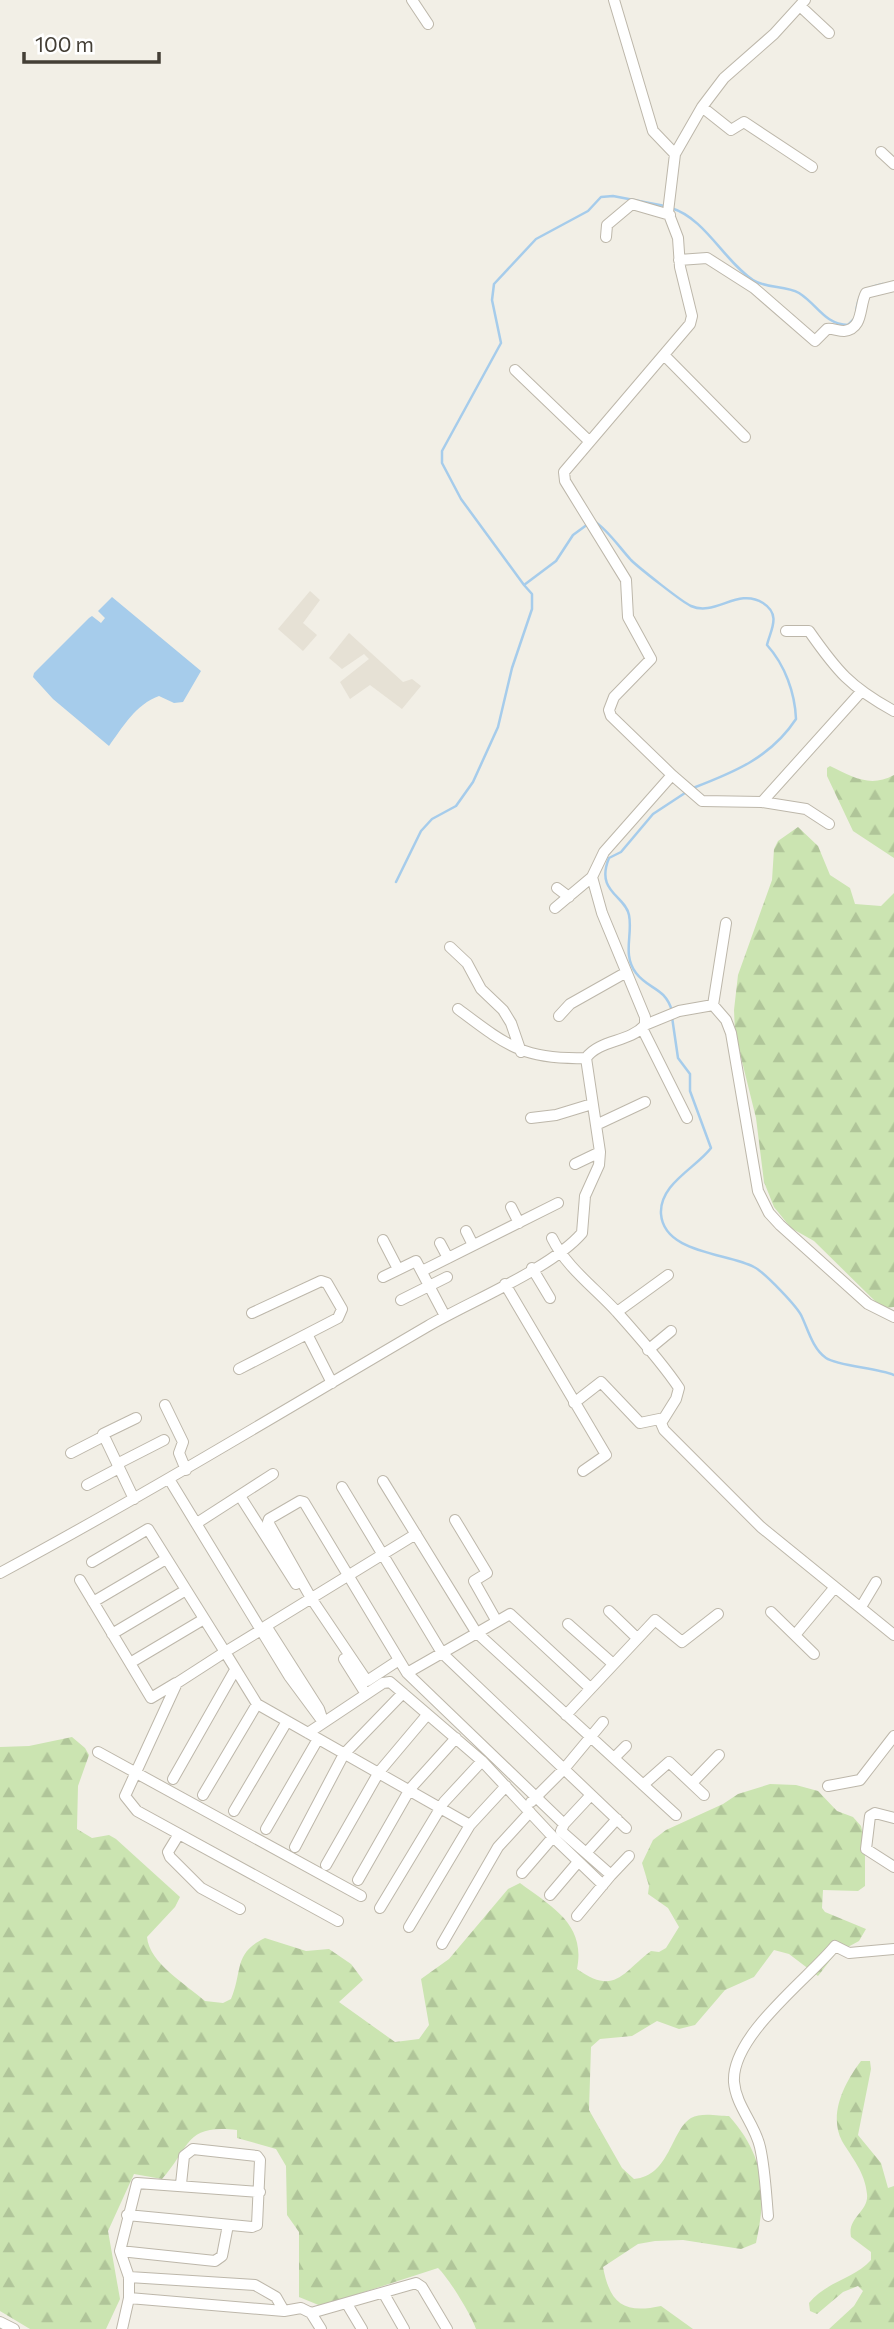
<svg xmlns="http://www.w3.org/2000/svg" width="894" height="2329" font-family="Commissioner,sans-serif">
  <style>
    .residential { fill: #e6e1d5 }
    .forest { fill: url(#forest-firs) }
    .water { fill: #a6cceb }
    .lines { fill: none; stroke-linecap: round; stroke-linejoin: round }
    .stream { stroke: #a6cceb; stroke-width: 2.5 }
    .street-casing { stroke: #bdb7aa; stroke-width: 12 }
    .street { stroke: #fff; stroke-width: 10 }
  </style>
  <defs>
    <pattern id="forest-firs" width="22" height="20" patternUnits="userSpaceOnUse" patternTransform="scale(1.75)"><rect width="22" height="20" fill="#cbe4b1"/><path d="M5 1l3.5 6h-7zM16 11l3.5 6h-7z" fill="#b0c599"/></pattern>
  </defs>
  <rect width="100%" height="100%" fill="#f2efe6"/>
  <path class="residential" d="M310,591L320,600L303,623L317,635L303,651L278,629Z
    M349,633L403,682L412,679L421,686L402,709L370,685L350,699L340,682L369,659L364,654L342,669L329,658Z"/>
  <path class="forest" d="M830,766C853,777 870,788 894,775V858L853,831L827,776V768Z
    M798,827L818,846L830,875L850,888L855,904L881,906L894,893V1307L886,1308L878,1304L814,1241L791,1228L774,1207L764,1182L756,1118L735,1033L734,1010L738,975L772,880L774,849L778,841Z
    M72,1737L85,1748L89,1755L78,1786L77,1829L92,1838L109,1835L116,1839L180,1897L175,1907L147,1937C149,1963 187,1985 205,2001L223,2003L231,1999C243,1971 233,1953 265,1938L306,1951L329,1949L351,1964L363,1980L339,2002L395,2042L419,2039L429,2025L421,1979L449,1959L508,1889L520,1883C552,1907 586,1924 577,1969C615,1996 622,1973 651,1951L659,1952L666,1948L679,1927L668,1908L648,1894L649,1886L642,1863L653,1840L666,1830L723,1804L738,1794L770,1784L796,1785L818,1791L837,1811L853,1817L861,1826L865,1841V1886L858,1891L823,1890L822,1908L825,1912L866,1929L859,1941L835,1954L818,1976L789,1954L774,1950L754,1977L725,1990L695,2025L679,2029L657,2021L632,2036L600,2039L591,2047L589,2110L622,2168L634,2179C670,2176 671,2130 691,2118C701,2112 719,2116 729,2116C765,2156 767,2193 756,2243L741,2249L683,2240L655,2241L638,2244L603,2267C610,2304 624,2314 661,2306L693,2329H476C472,2316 448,2277 438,2268L321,2306L299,2297V2232L287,2215L286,2166L276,2149L237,2138V2130C184,2124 191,2147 162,2179L134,2174L108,2231L120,2299L106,2329H30L0,2311V1747L29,1746Z
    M861,2061H870L871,2069L858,2135L881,2163L888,2188L894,2186V2329H829L854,2306L863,2291L858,2286L843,2292L817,2314L810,2311L809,2303C827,2281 854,2279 871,2260V2252L851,2237C847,2217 869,2212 867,2194C865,2172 852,2158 842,2141C828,2114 845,2082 861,2061Z"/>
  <path class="water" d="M112,597L201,671L183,702L174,703L159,696C136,704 122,728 109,746L53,699L33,677L34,673L89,618L92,616L101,623L105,618L98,611Z"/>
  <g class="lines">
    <path class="stream" d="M671,208C705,218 724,261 753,280C767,289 785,285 799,293C818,305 824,324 848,325L854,319
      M856,313C858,293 863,288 883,284
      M594,521C608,530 619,547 631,560C638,567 682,602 691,606C715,617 738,587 763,603C782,615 770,631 767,645C785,665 795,693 796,719C771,757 735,772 693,788
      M588,524L573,535L556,561L524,585L461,499L442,463V451L501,343L492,300L494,284L536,239L588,211L601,197L613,196L665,206
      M396,882L421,831L432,819L456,806L473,782L498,727L512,668L532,609V594L524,585
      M672,1011C665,987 649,990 636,973C622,955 633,934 629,915C625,895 595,892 609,858L621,852L653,814L688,791
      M672,1017L678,1058L690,1074V1091L711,1148C696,1168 659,1184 661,1214C664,1254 729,1253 754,1267C764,1272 798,1307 802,1317C808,1330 813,1349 826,1358C838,1366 877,1368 894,1375"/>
    <g class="street-casing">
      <path id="street" d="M412,0L428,24
        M614,0L653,131L675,154
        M800,6L829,33
        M702,107L731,130L744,122L812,167
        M881,152L894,164
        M606,237L607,225L632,204L670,215
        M679,260L707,258L754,288L815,341L827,329C832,328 838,331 844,331C864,329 859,305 866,293L894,286
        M664,355L745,437
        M515,370L589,441
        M786,631H809C837,671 850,687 894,711
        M672,775L702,801L762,802L806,809L829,824
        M762,802L860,693
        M557,888L569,897
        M555,908L592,877
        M450,947L467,963L481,989L503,1010L511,1023L521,1052
        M713,1005L726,923
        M458,1009C506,1045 523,1060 586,1058
        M559,1016L570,1004L625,973
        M645,1025L679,1011L713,1005L726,1020L731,1033L758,1191L769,1213L780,1225L868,1304L894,1317
        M642,1028L687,1118
        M531,1118L556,1115L592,1104
        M596,1125L645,1102
        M575,1164L600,1152
        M511,1207L519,1223
        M466,1231L473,1245
        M552,1238C566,1267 595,1288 617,1312C638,1336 661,1361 679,1388L676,1399L661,1423L664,1430L761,1527L894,1635
        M383,1240L398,1269
        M440,1243L448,1258
        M532,1268L550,1298
        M422,1271L558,1203
        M383,1277L416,1261L445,1316
        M505,1284L606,1455L583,1471
        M401,1300L447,1277
        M617,1312L668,1275
        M252,1313L321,1281L327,1283L342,1309L338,1318L307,1334
        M648,1350L671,1331
        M239,1369L307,1334L332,1383
        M574,1403L601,1382L640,1423L664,1418
        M165,1405L183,1442L179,1453L186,1470
        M71,1453L104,1436
        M117,1464L164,1440
        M169,1479L289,1676L323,1722
        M383,1481L476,1632L676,1815
        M87,1485L119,1468
        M342,1487L442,1653L510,1614L590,1688
        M240,1496L296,1584
        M134,1499L103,1434L136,1418
        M455,1520L487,1573L474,1581L496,1620
        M197,1523L273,1474
        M92,1562L148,1529L225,1652L177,1683L125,1796L137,1811L338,1921
        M0,1573C145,1495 286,1409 428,1326C471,1301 552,1268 582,1233L585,1196L599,1165L600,1152L586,1058C600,1039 629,1043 645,1025V1017L602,913L592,877L604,852L672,775L611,716L609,710L614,697L651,659L628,617L626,580L565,481L564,472L690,324L692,316L680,267L678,238L668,212L675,154L702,107L724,78L774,34L805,0
        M80,1580L151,1698L176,1683
        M93,1602L166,1559
        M861,1607L876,1582
        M609,1611L637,1638
        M771,1612L814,1654
        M568,1624L612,1663
        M266,1626L416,1534
        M268,1629L319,1709L323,1721
        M261,1630L225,1652L257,1704L470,1825
        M112,1634L186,1590
        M795,1635L835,1587
        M344,1659L366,1694
        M399,1660L367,1681L311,1598L268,1522L269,1519L300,1501L304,1502L407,1673L564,1824L561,1831L611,1875L577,1916
        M130,1663L204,1619
        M407,1673L442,1653L626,1828
        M566,1715L655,1620L682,1642L718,1614
        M308,1733L383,1683L390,1682L482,1761L553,1837L603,1885
        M98,1752L361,1896
        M614,1758L626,1746
        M173,1779L235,1670
        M692,1783L719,1755
        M643,1785L669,1762L704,1795
        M828,1786L860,1780L894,1736
        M203,1795L257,1704
        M531,1802L564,1769L603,1722
        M234,1811L286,1723
        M894,1818L875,1813L870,1816L866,1849L894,1867
        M564,1824L591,1795
        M266,1829L318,1739
        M179,1834L168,1852L170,1857L201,1888L240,1909
        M295,1847L344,1754L403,1693
        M586,1853L617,1819
        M326,1865L379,1772L427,1715
        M522,1873L553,1837
        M611,1875L629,1856
        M358,1880L410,1789L456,1738
        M550,1895L578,1862
        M380,1908L444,1802L482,1761
        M409,1927L470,1825L506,1786
        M442,1944L498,1847L530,1812
        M127,2215L252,2227L257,2225L260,2160L257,2156L193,2149L184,2156L181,2184
        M768,2216C766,2194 765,2169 760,2147C755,2124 736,2106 734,2082C731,2036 808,1979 835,1946L849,1953L894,1949
        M120,2251L215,2261L222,2256L228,2225
        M129,2277L255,2285L276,2297L284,2311
        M384,2294L404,2329
        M129,2298L284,2311L301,2308L311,2313L321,2329
        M347,2304L362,2329
        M311,2313L416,2283L422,2287L447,2329
        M0,2322L14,2329
        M122,2329L129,2298V2277L120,2251L137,2183L260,2192"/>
    </g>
    <use href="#street" class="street"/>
  </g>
  <path d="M24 52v10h135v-10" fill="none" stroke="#443f36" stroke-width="3.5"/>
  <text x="35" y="52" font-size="21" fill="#443f36" stroke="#ffffff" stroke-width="5" paint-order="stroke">100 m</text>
</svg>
